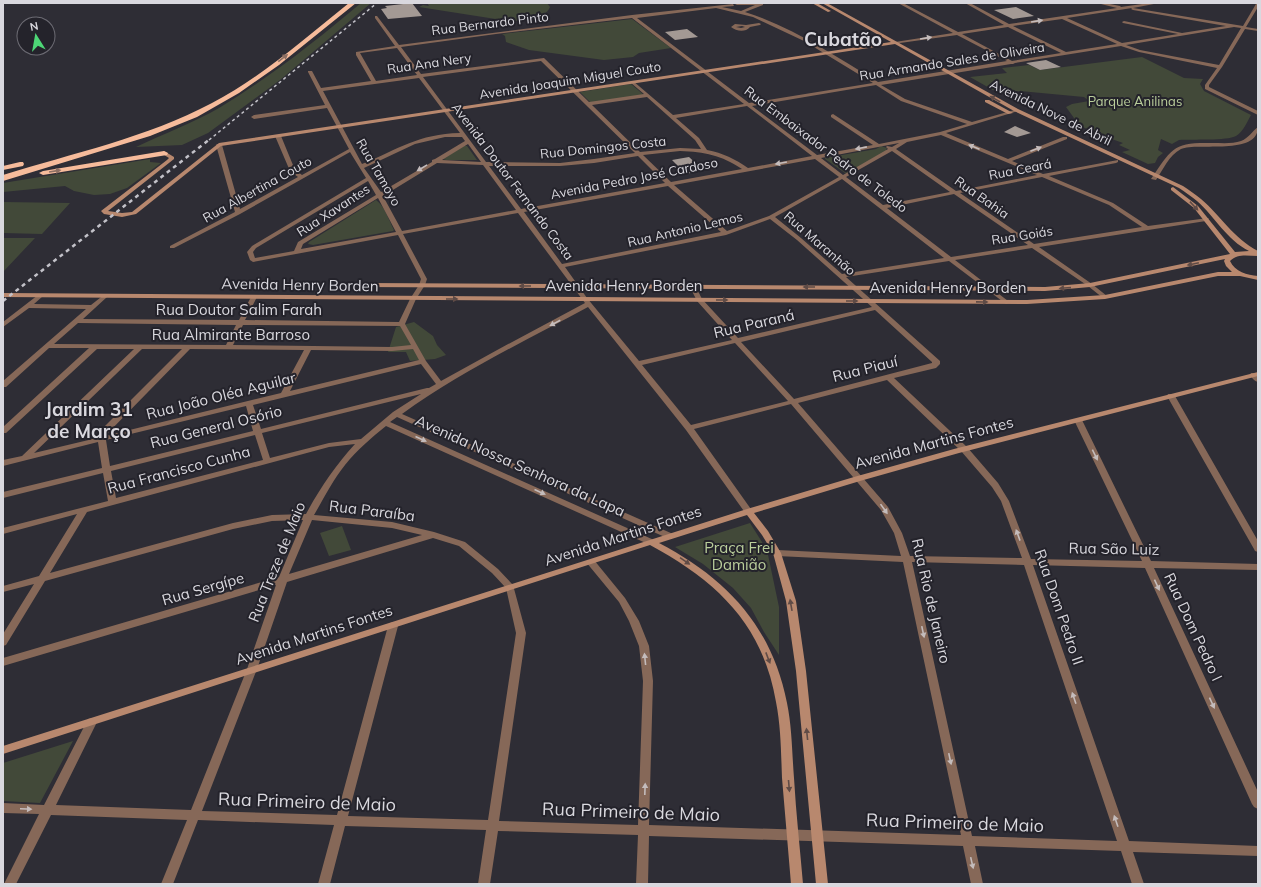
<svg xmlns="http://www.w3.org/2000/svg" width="1261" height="887" font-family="Mulish,sans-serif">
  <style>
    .green { fill: #424939 }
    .building { fill: #a39994 }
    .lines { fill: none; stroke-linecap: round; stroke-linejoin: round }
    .street { fill: #866858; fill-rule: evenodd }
    .secondary { fill: #b8886e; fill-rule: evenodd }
    .highway { fill: #f6bb9b; fill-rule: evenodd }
    .rail-far1 { stroke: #c3c2c9; stroke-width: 1.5; stroke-dasharray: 3 3; stroke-linecap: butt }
    .rail { stroke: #c3c2c9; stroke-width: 2.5; stroke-dasharray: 4 4; stroke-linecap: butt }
    .oneway { fill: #c4bcbc }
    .oneway2 { fill: #8d6f63 }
    .oneway3 { fill: #5f4b46 }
    .labels { text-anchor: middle; stroke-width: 4; stroke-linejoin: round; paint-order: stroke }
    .far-street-label { font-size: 13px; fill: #d9d8de; stroke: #24232b }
    .far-park-label { font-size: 13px; fill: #bace9b; stroke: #24232b }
    .street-label { font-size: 15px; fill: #d9d8de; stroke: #24232b }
    .park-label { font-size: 15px; fill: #bace9b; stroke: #24232b }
    .near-street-label { font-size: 18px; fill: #d9d8de; stroke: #24232b }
    .far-town-label { font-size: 19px; font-weight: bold; fill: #d9d8de; stroke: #24232b }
    .district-label { font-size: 19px; font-weight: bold; fill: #d9d8de; stroke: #24232b }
  </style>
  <rect width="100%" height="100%" fill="#2e2d35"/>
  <path class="green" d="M361,3H371L280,80L208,133L182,145L136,147C163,134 193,123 219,108C270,77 316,41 361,3Z
    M427,3H547L550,7C545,20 523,17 514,22L419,7L423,5L429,6Z
    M632,19L671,48L639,53L633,57L604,60L529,50L506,42L505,36L502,34Z
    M1142,57L1184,78L1203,79L1200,84L1204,91L1251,115C1247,122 1243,132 1236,136C1227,141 1192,139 1179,140L1172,144L1161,139L1158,150L1163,153L1158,157L1155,163L1148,164L1122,152L1130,150L1119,145L1123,143L1095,133L1077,124L1074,118L1066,107L1072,104L1089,101L1084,97L1020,91L1008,93L1000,89L993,90L970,77L1007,73L1002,68L1029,65L1040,70Z
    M631,84L644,95L591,103L580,92Z
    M464,146H467L477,160H446L443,159Z
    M881,146L887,148L886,150L888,151L849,173H845L825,159V158L876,149Z
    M150,159V162L161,163L127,188L110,194L94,195L74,191L65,186L3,192V183Z
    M376,200C385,206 389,221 394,230L393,231L313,245L308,244L309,242Z
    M3,202L70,203L42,234L3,233Z
    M3,238H35L3,272Z
    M414,322L433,336L437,345L446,355L435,359L410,361L406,352H388L396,327Z
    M750,523L767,550L779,607V655L764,632L751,608L733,588L703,564L675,547Z
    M342,526L351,550L329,556L320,533Z
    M73,741L40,803L3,801V763Z"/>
  <path class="building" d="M412,3L422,16L388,19L381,9L387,8L385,6Z
    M1016,7L1034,16L1013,19L994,10Z
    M687,29L698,37L675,40L665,32Z
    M1046,60L1061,67L1040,70L1026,63Z
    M1015,126L1031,133L1017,137L1004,132Z
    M689,157L703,170L686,174L672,160Z"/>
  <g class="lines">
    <path class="street" d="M736,3H763V5L745,12C793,27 835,56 878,82L1007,61L957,35L893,44V43L895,42L953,33L898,3H903L958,32L1004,25L965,3H970L1009,24L1117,8L1097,3H1105L1120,6L1121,7L1149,3H1159L1133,8L1243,26L1256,4L1258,3V7L1246,27L1258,29V31L1245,29L1222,67L1209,85V87L1258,111V115L1205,89V85L1217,68L1139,52L1121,46L1015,63L1013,64H1011L881,85L905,99L972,122L1018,109V111L946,133L1008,159L1063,137H1067V139L1012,161L1043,174L1118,160V162L1116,163L1049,176L1113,203L1148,226L1208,218L1209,219L1206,221L1039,247L1092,284L1107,296V298H1103L1088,286L1032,248L955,260L1008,301V303L1006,304L949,261L846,277L940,361V364L936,368L894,378L967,447L998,483L1009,501L1031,559L1142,561L1074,420L1078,418L1082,420L1151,561L1258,564V570L1154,568L1258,792V809L1254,807L1252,804L1145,568L1033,565L1129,841L1258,846V856L1133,852L1144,884H1132L1121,851L975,846L983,884H971L963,846L649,836L648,884H636L638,835L498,831L490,884H478L486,830L345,826L330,884H318L334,825L198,820L173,884H161L187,820L51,815L16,884H4L39,814L3,813V803L44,805L88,719L92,718L96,719L97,722L56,805L191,810L247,669L276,585L3,666V658L279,577L303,520L272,521L233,529L45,581L6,645L3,646V634L34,584L3,592V586L39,576L77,514L3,534V528L108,501L103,473L3,498V492L102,468L98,442L3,466V460L22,456L134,349H97L6,433H3V427L89,348H49L6,387H3V381L86,309L29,308L3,327V322L38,295L40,294L43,296L34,304L91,305L105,294L108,296L107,297L83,319L239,320L251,297L254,295L257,297L245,320L399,322L410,299L419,285L421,279L398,235L253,262L250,260L247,252L252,246L366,178L350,152L240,214L174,248H170V246L235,212L216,145L217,144L222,145L240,209L298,177L290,171L275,136L276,135L281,136L295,170L302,175L349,149L327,108L254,119L251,117L254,115L325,105L308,72V71H312L321,88L371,81L356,55V52L395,46L375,18V16H377L399,45L632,15L733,4L734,6L722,7L741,11L755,5H737L735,4ZM716,8L753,17L804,41L873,83L749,103L637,18ZM1132,8L1131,9L1133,10L1226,26L1182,33L1124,21L1122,22L1123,23L1178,34L1122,43L1067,18ZM632,18L744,104L673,115L633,81H631V83L644,94L589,102L544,58L421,74L401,47L496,34ZM1062,19L1117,44L1066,52L1013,26ZM1008,27L1061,53L1012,61L962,34ZM1234,27L1241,28L1219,65L1140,50L1126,45ZM397,48L417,75L376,81L360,53ZM541,61L635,153L594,159L560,163L486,162L423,77ZM419,78L460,133C418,134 399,149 362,164L323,91ZM876,85L901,101L967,124L940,132L879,144L833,114L831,115V117L873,145L817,155L752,106ZM647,97L695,140L701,149L680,148L640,152L592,105ZM747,106L812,156L748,168C735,159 723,153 707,150L699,138L676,118ZM941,135L1037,175L956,191L896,149L907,142ZM445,137H462L465,141L435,159L432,160V162L381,192L364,168L415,144ZM899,143L892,147L887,146L886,147L888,149L843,175L821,158ZM468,144L481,162L442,160ZM680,151C705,152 721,155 742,169L671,182L643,155ZM892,151L950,192L883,205L846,177ZM638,156L665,183L521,209L489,166H560L594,163ZM815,159L839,177L769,216L727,231L674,185ZM437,163L483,165L516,210L402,231L383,196ZM1042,177L1109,205L1142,227L1034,244L960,193ZM842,179L944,258L842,274L801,238L775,217ZM368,181L376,195L298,242L294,251L255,258L253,252L256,248ZM668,186L721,232L562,264L524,212ZM954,194L1028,245L951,257L887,208ZM378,198L396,232L301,249L303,244ZM518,213L585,303L499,349L441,381L426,361L405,324L416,299L425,285L427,279L403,234ZM770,219L797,240L872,307L738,338L702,299L696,287L693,285L690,287L697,301L732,340L639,361L587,298L565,267L726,235ZM588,307L686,430L746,514H752L753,512L694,429L791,404L881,510L894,533L901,556L777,550L774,551L773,553L774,555L777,556L903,562L961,835L649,825L653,681L649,646L639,621L625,598L594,560H588L586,562L619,602L629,621L639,646L643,681L638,825L499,821L526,633L513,585L498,569L465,542L434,532L392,522L314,515C324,498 333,480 345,465C357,450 371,438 386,426L648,544H654L655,542L654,540L390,422L397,417L667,538H673L674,536L673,534L402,414C460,372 525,341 588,307ZM875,310L932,362V363L794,399L741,342ZM78,323L236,325L226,345L54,344ZM243,325L400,326L411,345L392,347L233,345ZM735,343L788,401L691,425L642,365ZM142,349H182L98,433L97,438L34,453ZM190,349L304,350L281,393L105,436ZM413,349L419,360L290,391L311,350L392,351ZM421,364L436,384L429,388H427L261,429L253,405ZM887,380L961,451L992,487L1001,501L1022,558L910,556L902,533L888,507L798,403ZM421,394L393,412L361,439L329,443L270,458L262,433ZM246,406L253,431L110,466L106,440ZM255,435L263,460L116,498L111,471ZM355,444C335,466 320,488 306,514L272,515L233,523L50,573L87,512L329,447ZM312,520L392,528L422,535L289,574ZM433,538L459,546L492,573L506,588L516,633L488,820L348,816L398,626L396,623L393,622L390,623L388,626L337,815L202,811L257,669L287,582ZM912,562L1024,565L1117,841L972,836Z
      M759,23L761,24L760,25L750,27C745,33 736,31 731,27L735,24L746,25ZM742,26L745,27L741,28L736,27Z
      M1258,127C1258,156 1198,142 1181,149C1169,155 1163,170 1156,180L1151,179C1172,148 1173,142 1213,143C1222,143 1233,144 1241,141C1249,138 1252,131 1258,127Z
      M1251,373H1257L1258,375V382C1254,381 1252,378 1250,375Z
      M1168,394H1174L1175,396L1258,541V552L1255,551L1254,549L1167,396Z"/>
    <path class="secondary" d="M812,3H817L831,11L828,12Z
      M822,3H827L1018,109L1183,186C1189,190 1195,194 1201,199C1221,216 1233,238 1258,251V256C1248,256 1238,253 1230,261C1235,272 1247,275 1258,276V280L1240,276H1218L1105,299L1027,304L3,297V293L1027,300L1105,295L1218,272H1232L1226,266L1224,261L1225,259L1090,287L1045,291L362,287L359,285L362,283L1045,287L1090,283L1230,254L1194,208L1171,190V188L1173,187L1198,206L1235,252L1249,251C1227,240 1215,217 1197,201C1191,196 1185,192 1179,188L1014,111L895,44L221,146L136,214L122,217L104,214L101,211L167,160L169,158L161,153L164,151L174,157V159L108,211L122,213L132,212L219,143L891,42Z
      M985,100H989L1013,113L1008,114L985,102Z
      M1258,372V376L959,453L860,481L754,513L768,531L781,553L796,601L806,671L828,884H816L796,671L786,601L773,553L762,535L747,515L659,543C726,578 772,626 787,703C792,727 792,753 794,778C796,813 800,849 803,884H791C788,849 785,813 782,778C781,753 781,727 776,702C763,625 717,581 650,545L3,754V746L747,509L854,477L954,449Z"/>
    <path class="highway" d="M349,3H356L279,65L239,93L197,117L150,136L3,181V175C73,153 146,138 212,103C262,77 305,38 349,3Z
      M164,151L168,153L167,155L43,175L39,173L43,171Z
      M20,162H23L24,164L23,166L3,170V166Z"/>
    <path class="rail-far1" d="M209,140L377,3"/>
    <path class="rail" d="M3,301L210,139"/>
  </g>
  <defs><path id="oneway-solid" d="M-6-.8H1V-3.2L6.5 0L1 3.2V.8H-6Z"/></defs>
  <g class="oneway">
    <use href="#oneway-solid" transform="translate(1037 21) rotate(-9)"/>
    <use href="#oneway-solid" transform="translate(926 38) rotate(-9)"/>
    <use href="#oneway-solid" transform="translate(974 147) rotate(-157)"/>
    <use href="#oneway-solid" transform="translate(861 148) rotate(169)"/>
    <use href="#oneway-solid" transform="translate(1036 149) rotate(-21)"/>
    <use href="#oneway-solid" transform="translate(781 163) rotate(170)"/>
    <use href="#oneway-solid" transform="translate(422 168) rotate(149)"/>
    <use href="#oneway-solid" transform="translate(555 323) rotate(152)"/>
    <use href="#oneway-solid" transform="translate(421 439) rotate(24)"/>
    <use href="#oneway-solid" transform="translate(1095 455) rotate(64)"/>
    <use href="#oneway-solid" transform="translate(540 492) rotate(24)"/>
    <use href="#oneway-solid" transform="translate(884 509) rotate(55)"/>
    <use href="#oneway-solid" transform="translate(1018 535) rotate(-110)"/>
    <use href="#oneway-solid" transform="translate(1157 585) rotate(65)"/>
    <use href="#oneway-solid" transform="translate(923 632) rotate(78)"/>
    <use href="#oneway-solid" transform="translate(645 659) rotate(-96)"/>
    <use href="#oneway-solid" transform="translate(1074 698) rotate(-109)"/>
    <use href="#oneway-solid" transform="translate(1212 703) rotate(65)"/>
    <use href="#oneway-solid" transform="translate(950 759) rotate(78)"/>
    <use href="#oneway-solid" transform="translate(645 789) rotate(-88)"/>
    <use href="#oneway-solid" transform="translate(26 809) rotate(2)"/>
    <use href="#oneway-solid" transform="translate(1116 821) rotate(-109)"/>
    <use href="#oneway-solid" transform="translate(972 863) rotate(77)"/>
  </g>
  <g class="oneway2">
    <use href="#oneway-solid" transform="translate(283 58) rotate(-38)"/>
    <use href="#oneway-solid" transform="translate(55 171) rotate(-9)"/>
  </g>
  <g class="oneway3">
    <use href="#oneway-solid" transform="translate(995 99) rotate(-151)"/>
    <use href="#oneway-solid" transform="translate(1194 206) rotate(47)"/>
    <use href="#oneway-solid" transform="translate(1193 264) rotate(168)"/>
    <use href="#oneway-solid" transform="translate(525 286) rotate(-180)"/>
    <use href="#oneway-solid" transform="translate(809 287) rotate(-180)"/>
    <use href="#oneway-solid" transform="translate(1065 288) rotate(176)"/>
    <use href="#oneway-solid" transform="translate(452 299)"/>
    <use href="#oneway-solid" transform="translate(722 300)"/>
    <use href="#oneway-solid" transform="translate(852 301)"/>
    <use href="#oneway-solid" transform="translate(982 302) rotate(1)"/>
    <use href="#oneway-solid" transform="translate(685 561) rotate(34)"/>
    <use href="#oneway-solid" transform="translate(791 605) rotate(-100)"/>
    <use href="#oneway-solid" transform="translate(768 658) rotate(69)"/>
    <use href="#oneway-solid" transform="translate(807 734) rotate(-96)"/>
    <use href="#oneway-solid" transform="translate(789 786) rotate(85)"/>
  </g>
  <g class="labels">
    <g class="far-street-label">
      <text transform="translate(490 23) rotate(-7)" y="5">Rua Bernardo Pinto</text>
      <text transform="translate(952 61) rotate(-9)" y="5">Rua Armando Sales de Oliveira</text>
      <text transform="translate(429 63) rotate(-8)" y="5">Rua Ana Nery</text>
      <text transform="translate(570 80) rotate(-9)" y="5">Avenida Joaquim Miguel Couto</text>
      <text transform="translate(1051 112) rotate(26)" y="5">Avenida Nove de Abril</text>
      <text transform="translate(603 147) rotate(-6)" y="5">Rua Domingos Costa</text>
      <text transform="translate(826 149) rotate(37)" y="5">Rua Embaixador Pedro de Toledo</text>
      <text transform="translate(1020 169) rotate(-11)" y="5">Rua Ceará</text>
      <text transform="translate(379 172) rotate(60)" y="5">Rua Tamoyo</text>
      <text transform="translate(634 178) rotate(-11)" y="5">Avenida Pedro José Cardoso</text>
      <text transform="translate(513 181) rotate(53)" y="5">Avenida Doutor Fernando Costa</text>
      <text transform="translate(257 189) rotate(-29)" y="5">Rua Albertina Couto</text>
      <text transform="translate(982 197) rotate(35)" y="5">Rua Bahia</text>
      <text transform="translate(333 210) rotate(-33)" y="5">Rua Xavantes</text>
      <text transform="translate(685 229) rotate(-13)" y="5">Rua Antonio Lemos</text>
      <text transform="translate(1022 235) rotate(-9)" y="5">Rua Goiás</text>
      <text transform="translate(820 243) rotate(41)" y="5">Rua Maranhão</text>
    </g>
    <g class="far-park-label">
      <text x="1135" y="106">Parque Anilinas</text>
    </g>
    <g class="street-label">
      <text transform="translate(300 285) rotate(1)" y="5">Avenida Henry Borden</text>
      <text x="624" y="291">Avenida Henry Borden</text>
      <text x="948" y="293">Avenida Henry Borden</text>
      <text x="239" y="315">Rua Doutor Salim Farah</text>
      <text transform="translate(754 324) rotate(-13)" y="5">Rua Paraná</text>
      <text x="231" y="340">Rua Almirante Barroso</text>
      <text transform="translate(865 369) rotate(-14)" y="5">Rua Piauí</text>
      <text transform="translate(221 396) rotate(-14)" y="5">Rua João Oléa Aguilar</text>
      <text transform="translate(216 427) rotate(-14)" y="5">Rua General Osório</text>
      <text transform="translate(934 443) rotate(-15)" y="5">Avenida Martins Fontes</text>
      <text transform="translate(520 466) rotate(24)" y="5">Avenida Nossa Senhora da Lapa</text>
      <text transform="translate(179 470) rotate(-15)" y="5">Rua Francisco Cunha</text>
      <text transform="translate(372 511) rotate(7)" y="5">Rua Paraíba</text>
      <text transform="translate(623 536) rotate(-18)" y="5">Avenida Martins Fontes</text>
      <text transform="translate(1114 549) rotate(1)" y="5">Rua São Luiz</text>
      <text transform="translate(277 562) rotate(-68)" y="5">Rua Treze de Maio</text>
      <text transform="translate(203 589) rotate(-16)" y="5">Rua Sergípe</text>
      <text transform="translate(931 601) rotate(77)" y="5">Rua Rio de Janeiro</text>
      <text transform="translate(1059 607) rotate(71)" y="5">Rua Dom Pedro II</text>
      <text transform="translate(1193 627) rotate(65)" y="5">Rua Dom Pedro I</text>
      <text transform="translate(314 635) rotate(-18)" y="5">Avenida Martins Fontes</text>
    </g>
    <g class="park-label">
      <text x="739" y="553">Praça Frei<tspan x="739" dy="17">Damião</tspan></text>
    </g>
    <g class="near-street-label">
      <text transform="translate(307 802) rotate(2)" y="6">Rua Primeiro de Maio</text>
      <text transform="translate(631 812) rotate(2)" y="6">Rua Primeiro de Maio</text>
      <text transform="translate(955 823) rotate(2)" y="6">Rua Primeiro de Maio</text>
    </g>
    <g class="far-town-label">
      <text x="843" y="46">Cubatão</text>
    </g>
    <g class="district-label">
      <text x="89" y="416">Jardim 31<tspan x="89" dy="22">de Março</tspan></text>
    </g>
  </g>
  <rect width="1261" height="887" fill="none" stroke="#d9d8de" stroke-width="8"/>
  <g transform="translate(36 36) rotate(349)"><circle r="19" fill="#24232b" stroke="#6c6b73"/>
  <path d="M0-3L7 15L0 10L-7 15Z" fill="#4dd676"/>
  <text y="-6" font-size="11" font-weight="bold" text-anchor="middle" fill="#d9d8de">N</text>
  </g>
</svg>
